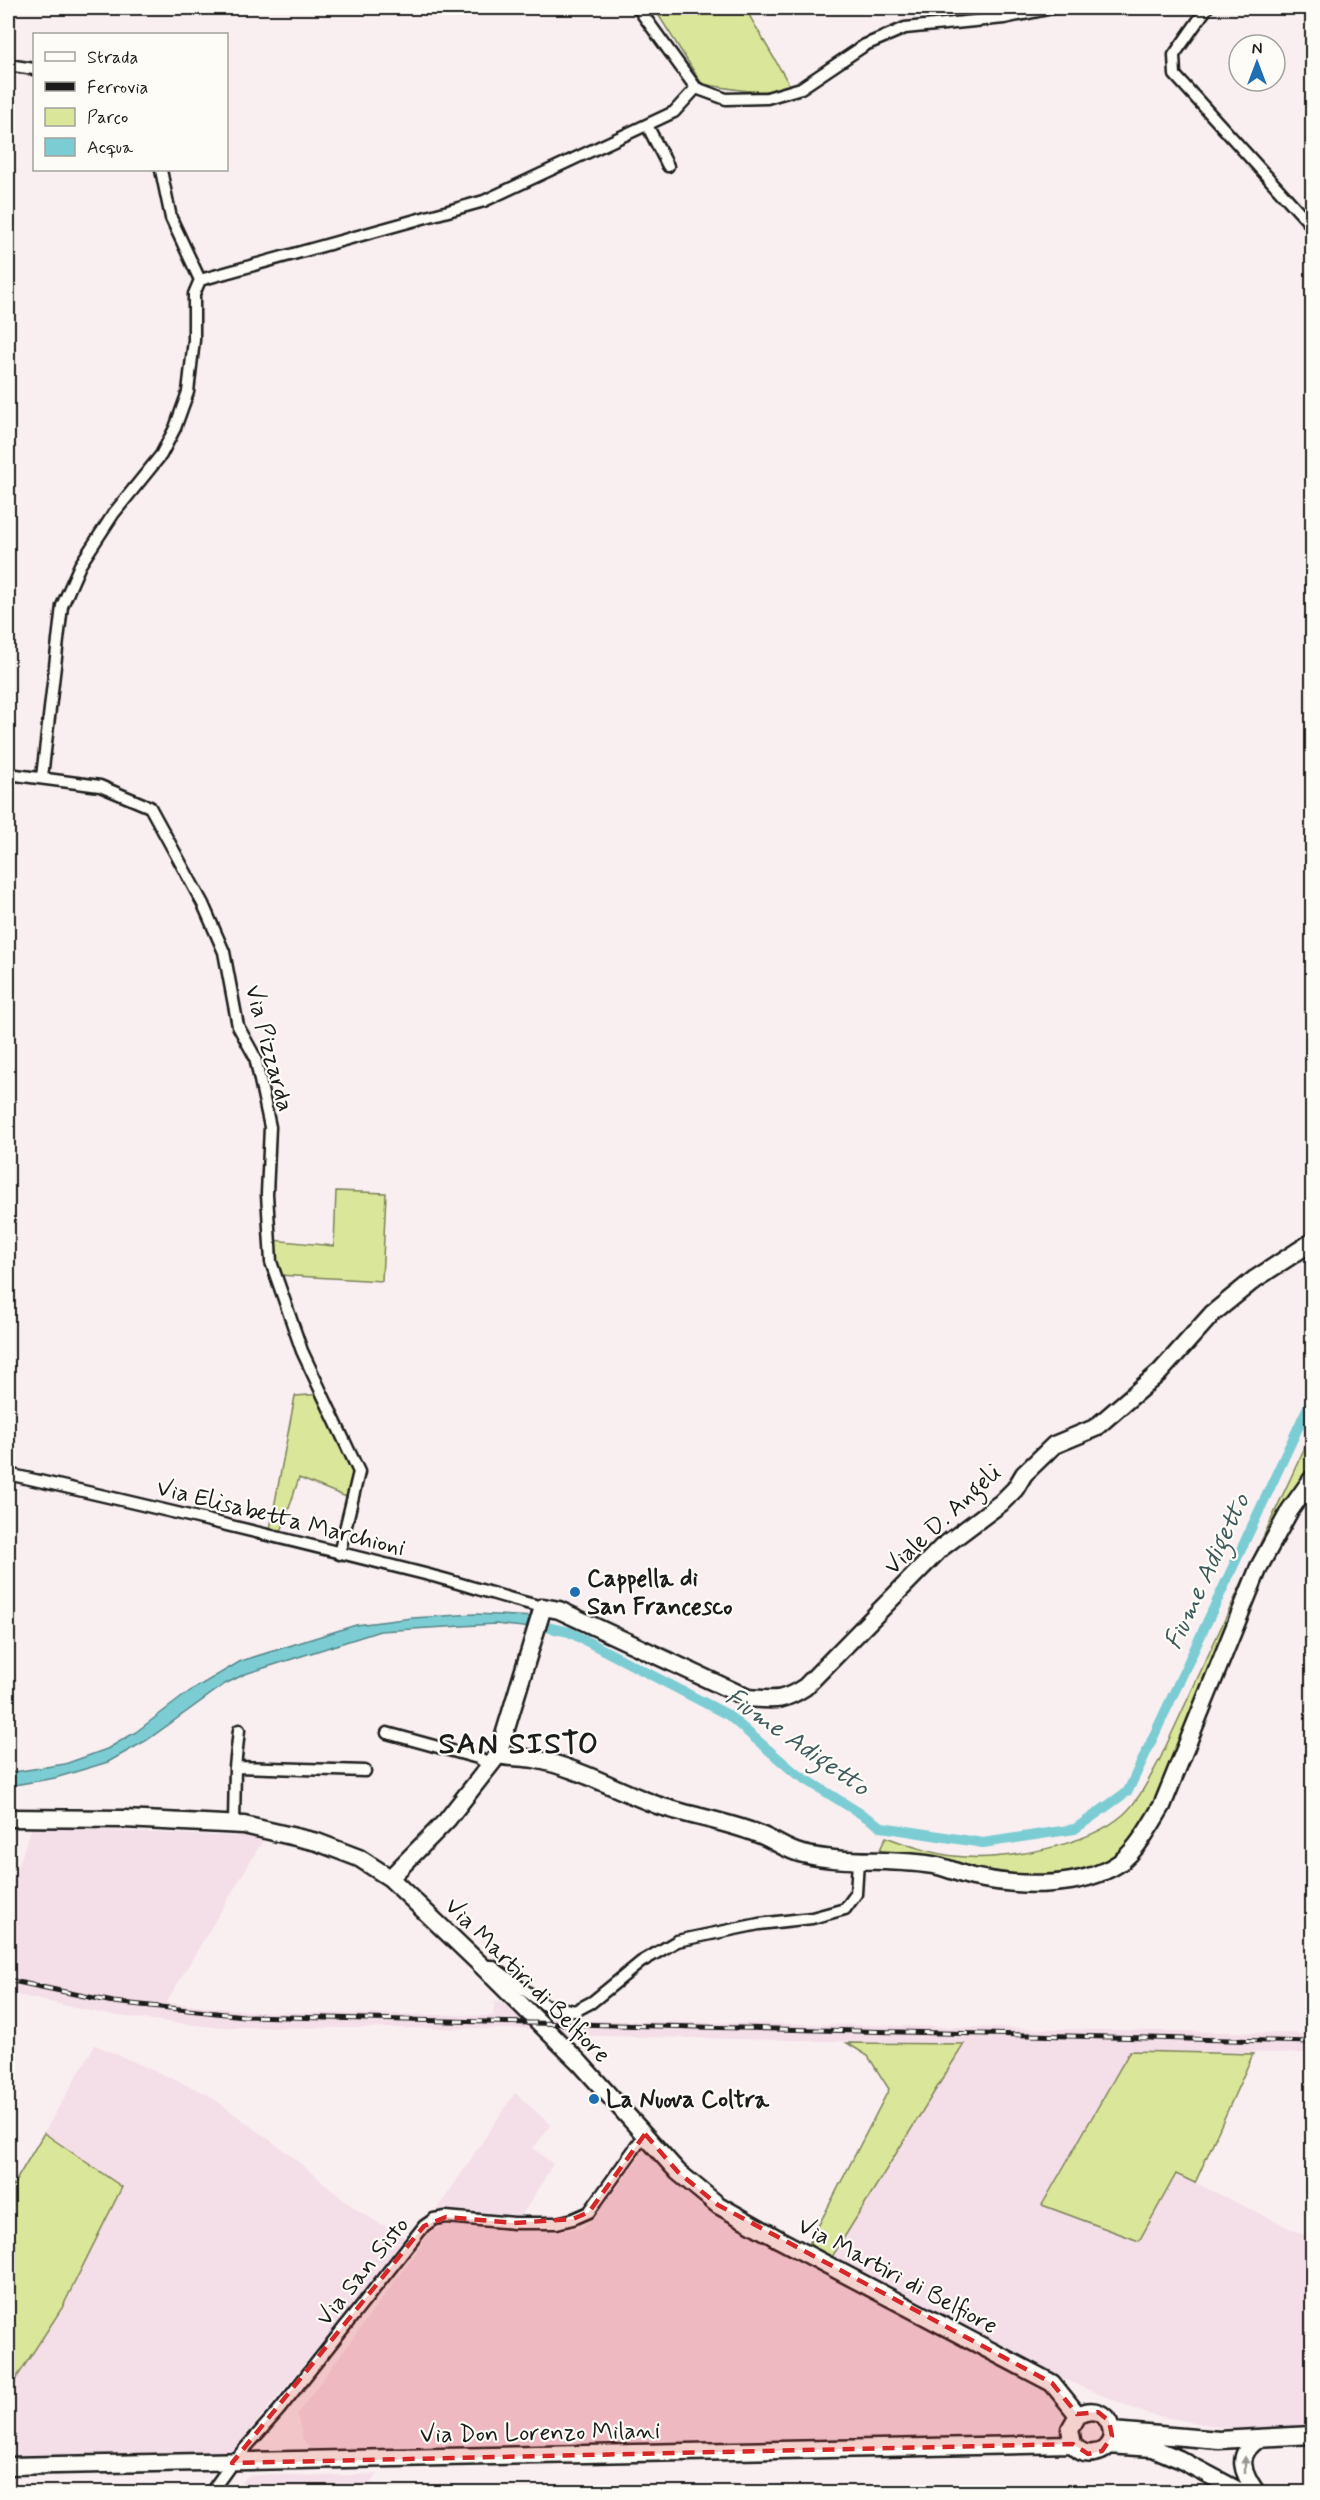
<svg xmlns="http://www.w3.org/2000/svg" width="1320" height="2500" font-family="Mynerve,sans-serif">
  <style>
    .built { fill: #f4dee8 }
    .green { fill: #dae699; stroke: #7b815a; stroke-width: 1.5 }
    .water { fill: #7ccdd3; stroke: #56868a; stroke-width: 1.5 }
    .lines { fill: none; stroke-linecap: round; stroke-linejoin: round }
    .canal { stroke: #7ccdd3; stroke-width: 10 }
    .street-casing { stroke: #1c1c1c; stroke-width: 15 }
    .secondary-casing { stroke: #1c1c1c; stroke-width: 21 }
    .street { stroke: #fdfcf7; stroke-width: 10 }
    .secondary { stroke: #fdfcf7; stroke-width: 16 }
    .rail-casing { stroke: #1c1c1c; stroke-width: 5 }
    .rail { stroke: #fdfcf7; stroke-width: 3; stroke-dasharray: 9; stroke-linecap: butt }
    .oneway { fill: #989794 }
    .marked { fill: #d62828; fill-opacity: 0.2; stroke: #d62828; stroke-width: 4.5; stroke-dasharray: 12 8; stroke-linejoin: round }
    .poi-dot { fill: #1f6fb2; stroke: #fdfcf7; stroke-width: 2 }
    .labels { text-anchor: middle; stroke-width: 4.5; stroke-linejoin: round; paint-order: stroke }
    .street-label { font-size: 24px; fill: #1c1c1c; stroke: #fdfcf7 }
    .poi-label { font-size: 24px; font-weight: bold; fill: #1c1c1c; stroke: #fdfcf7; text-anchor: start }
    .water-label { font-size: 26px; font-style: italic; fill: #3e5a5c; stroke: #fdfcf7 }
    .district-label { font-size: 30px; font-weight: bold; letter-spacing: 1.5px; fill: #1c1c1c; stroke: #fdfcf7 }
  </style>
  <rect width="100%" height="100%" fill="#f9eef0"/>
  <filter id="ink" filterUnits="userSpaceOnUse"><feTurbulence type="fractalNoise" baseFrequency=".0167" numOctaves="2"/><feDisplacementMap in="SourceGraphic" scale="12" xChannelSelector="R" yChannelSelector="G"/><feConvolveMatrix kernelMatrix="1 2 1 2 8 2 1 2 1" color-interpolation-filters="sRGB"/></filter>
  <g filter="url(#ink)">
    <path class="built" d="M32,1827L215,1836L266,1835L166,2003L258,2012L493,2016L495,2002L514,2004L547,2018L580,2020L1312,2034V2053L1130,2051L1042,2205L1139,2241L1177,2174L1312,2239V2429L1266,2435L1147,2414L1056,2376L984,2340L832,2257L963,2044L559,2035L539,2029L213,2027L110,2015L8,1993V1890L14,1878Z
      M95,2045L207,2094L290,2155L358,2211L407,2239L226,2459L8,2458V2391L62,2308L122,2187L44,2133Z
      M515,2093L551,2125L533,2148L553,2164L522,2215L451,2210L435,2213Z
      M644,2145L767,2238L977,2353L1048,2389L1066,2415L1067,2421L1058,2441L321,2458L309,2448L303,2439L297,2414L431,2232L439,2227L451,2225L553,2232L581,2228L594,2218L641,2156Z
      M270,2474L320,2476L378,2474L363,2492H232L248,2476Z"/>
    <path class="green" d="M654,8H745L790,86C764,97 730,88 702,84Z
      M336,1191L386,1193L382,1281L278,1275L272,1240L334,1246Z
      M324,1394L350,1449L345,1456L354,1472L349,1498L299,1478L281,1532L270,1529L295,1396Z
      M1312,1432V1485L1287,1520L1142,1834L1093,1875L1021,1878L926,1859L877,1856L886,1837C907,1845 930,1853 953,1856C1000,1862 1087,1847 1124,1814C1139,1800 1149,1779 1159,1761Z
      M847,2043L964,2044L832,2257L809,2244L889,2089L868,2056Z
      M1130,2051L1253,2054L1195,2183L1176,2174L1139,2241L1042,2205Z
      M44,2133L122,2187L62,2308L8,2391V2194Z"/>
    <path class="water" d="M475,1614L536,1617L533,1628L495,1624L380,1631L245,1674L225,1684L147,1740L108,1762L55,1778L8,1786V1773L65,1764L107,1749L136,1732L190,1691L241,1661L356,1625L412,1618Z"/>
    <g class="lines">
      <path class="canal" d="M533,1624L569,1632L728,1715L794,1772L882,1827L983,1843L1075,1829L1128,1791L1312,1398"/>
      <g class="street-casing">
        <path id="street" d="M638,8L696,88
          M1207,8L1174,55L1175,75L1312,226
          M8,65L34,69
          M696,88L726,99L767,98L801,88L865,45L905,28L1004,18L1053,8
          M647,125L668,166
          M200,280L484,201L674,112L696,88
          M8,774L100,786L150,807L203,904L224,952L238,1026L255,1057L270,1127L267,1194L271,1262L302,1351L359,1472L339,1554
          M42,777L62,606L80,565L114,513L161,455L175,428L188,392L194,340V294L200,280L171,218L161,170
          M8,1474C147,1505 286,1539 425,1574C465,1584 503,1598 543,1607
          M387,1733L478,1758L491,1766
          M235,1767L365,1771
          M234,1824L235,1767L239,1730
          M486,1966H492L545,2005L575,2011L592,2002L641,1962L677,1941L759,1924L812,1918L845,1909L856,1894L858,1861
          M211,2492L232,2463L279,2410L424,2226L434,2219L446,2217L514,2223H557L573,2219L589,2212L645,2134"/>
      </g>
      <g class="secondary-casing">
        <path id="secondary" d="M498,1755C510,1758 522,1757 534,1759C577,1767 616,1790 657,1805C690,1816 725,1821 758,1834C773,1839 787,1851 803,1854C848,1865 893,1857 938,1866C950,1869 961,1874 973,1877C1016,1886 1070,1889 1111,1868C1134,1857 1149,1827 1162,1806L1259,1567L1290,1510L1312,1479
          M8,1818L124,1819L244,1825L317,1842L359,1858L390,1878L482,1966L580,2063L678,2172L718,2205L780,2240L1052,2383L1078,2415
          M390,1878L447,1820L498,1755L543,1607L559,1610L748,1698C775,1700 782,1702 805,1687L941,1548L1001,1503L1015,1489L1024,1474L1054,1445L1095,1428L1160,1372L1212,1314L1255,1279L1312,1242
          M1112,2431L1219,2440L1312,2435
          M1108,2445L1153,2448L1179,2459L1241,2492
          M8,2466L1073,2444C1078,2451 1085,2455 1094,2453C1126,2449 1111,2397 1078,2415L1070,2429L1073,2444
          M1256,2492C1243,2473 1234,2455 1259,2439"/>
      </g>
      <use href="#street" class="street"/>
      <use href="#secondary" class="secondary"/>
      <g class="rail-casing">
        <path id="rail" d="M8,1980L113,2002L244,2016L1312,2042"/>
      </g>
      <use href="#rail" class="rail"/>
    </g>
    <defs><path id="oneway-solid" d="M-6-.8H1V-3.2L6.5 0L1 3.2V.8H-6Z" transform="scale(1.5)"/></defs>
    <use class="oneway" href="#oneway-solid" transform="translate(1245 2465) rotate(-90)"/>
  </g>
  <path class="marked" d="M645,2134L678,2172L718,2205L1052,2383L1077,2414L1098,2412L1109,2421L1112,2436L1102,2451L1088,2454L1073,2444L232,2463L424,2226L446,2217L514,2223L573,2219L589,2212Z"/>
  <g class="poi-dot">
    <circle cx="575" cy="1592" r="6"/>
    <circle cx="594" cy="2099" r="6"/>
  </g>
  <g class="labels">
    <g class="street-label">
      <text transform="translate(270 1048) rotate(75)" y="8">Via Pizzarda</text>
      <text transform="translate(281 1517) rotate(14)" y="8">Via Elisabetta Marchioni</text>
      <text transform="translate(942 1519) rotate(-43)" y="8">Viale D. Angeli</text>
      <text transform="translate(528 1980) rotate(45)" y="8">Via Martiri di Belfiore</text>
      <text transform="translate(362 2271) rotate(-51)" y="8">Via San Sisto</text>
      <text transform="translate(898 2275) rotate(28)" y="8">Via Martiri di Belfiore</text>
      <text transform="translate(540 2432) rotate(-1)" y="8">Via Don Lorenzo Milani</text>
    </g>
    <g class="poi-label">
      <text x="587" y="1586">Cappella di<tspan x="587" dy="28">San Francesco</tspan></text>
      <text x="606" y="2107">La Nuova Coltra</text>
    </g>
    <g class="water-label">
      <text transform="translate(1206 1571) rotate(-65)" y="9">Fiume Adigetto</text>
      <text transform="translate(798 1741) rotate(35)" y="9">Fiume Adigetto</text>
    </g>
    <g class="district-label">
      <text x="519" y="1753">SAN SISTO</text>
    </g>
  </g>
  <rect width="1320" height="2500" fill="none" stroke="#fdfcf7" stroke-width="30"/>
  <rect x="15" y="15" width="1290" height="2470" fill="none" stroke="#1c1c1c" stroke-width="2" filter="url(#ink)"/>
  <rect x="33" y="33" width="195" height="138" fill="#fdfcf7" stroke="#a3a29f" stroke-width="1.5"/>
  <rect x="45" y="52" width="30" height="9" fill="#fdfcf7" stroke="#a3a29f" stroke-width="1.5"/>
  <text x="87" y="63" font-size="18" fill="#1c1c1c">Strada</text>
  <rect x="45" y="82" width="30" height="9" fill="#1c1c1c" stroke="#a3a29f" stroke-width="1.5"/>
  <text x="87" y="93" font-size="18" fill="#1c1c1c">Ferrovia</text>
  <rect x="45" y="108" width="30" height="18" fill="#dae699" stroke="#a3a29f" stroke-width="1.5"/>
  <text x="87" y="123" font-size="18" fill="#1c1c1c">Parco</text>
  <rect x="45" y="138" width="30" height="18" fill="#7ccdd3" stroke="#a3a29f" stroke-width="1.5"/>
  <text x="87" y="153" font-size="18" fill="#1c1c1c">Acqua</text>
  <g transform="translate(1257 63)"><circle r="28" fill="#fdfcf7" stroke="#a3a29f" stroke-width="1.5"/>
  <path d="M0-4.5L10 22L0 15L-10 22Z" fill="#1f6fb2"/>
  <text y="-9" font-size="16" font-weight="bold" text-anchor="middle" fill="#1c1c1c">N</text>
  </g>
</svg>
